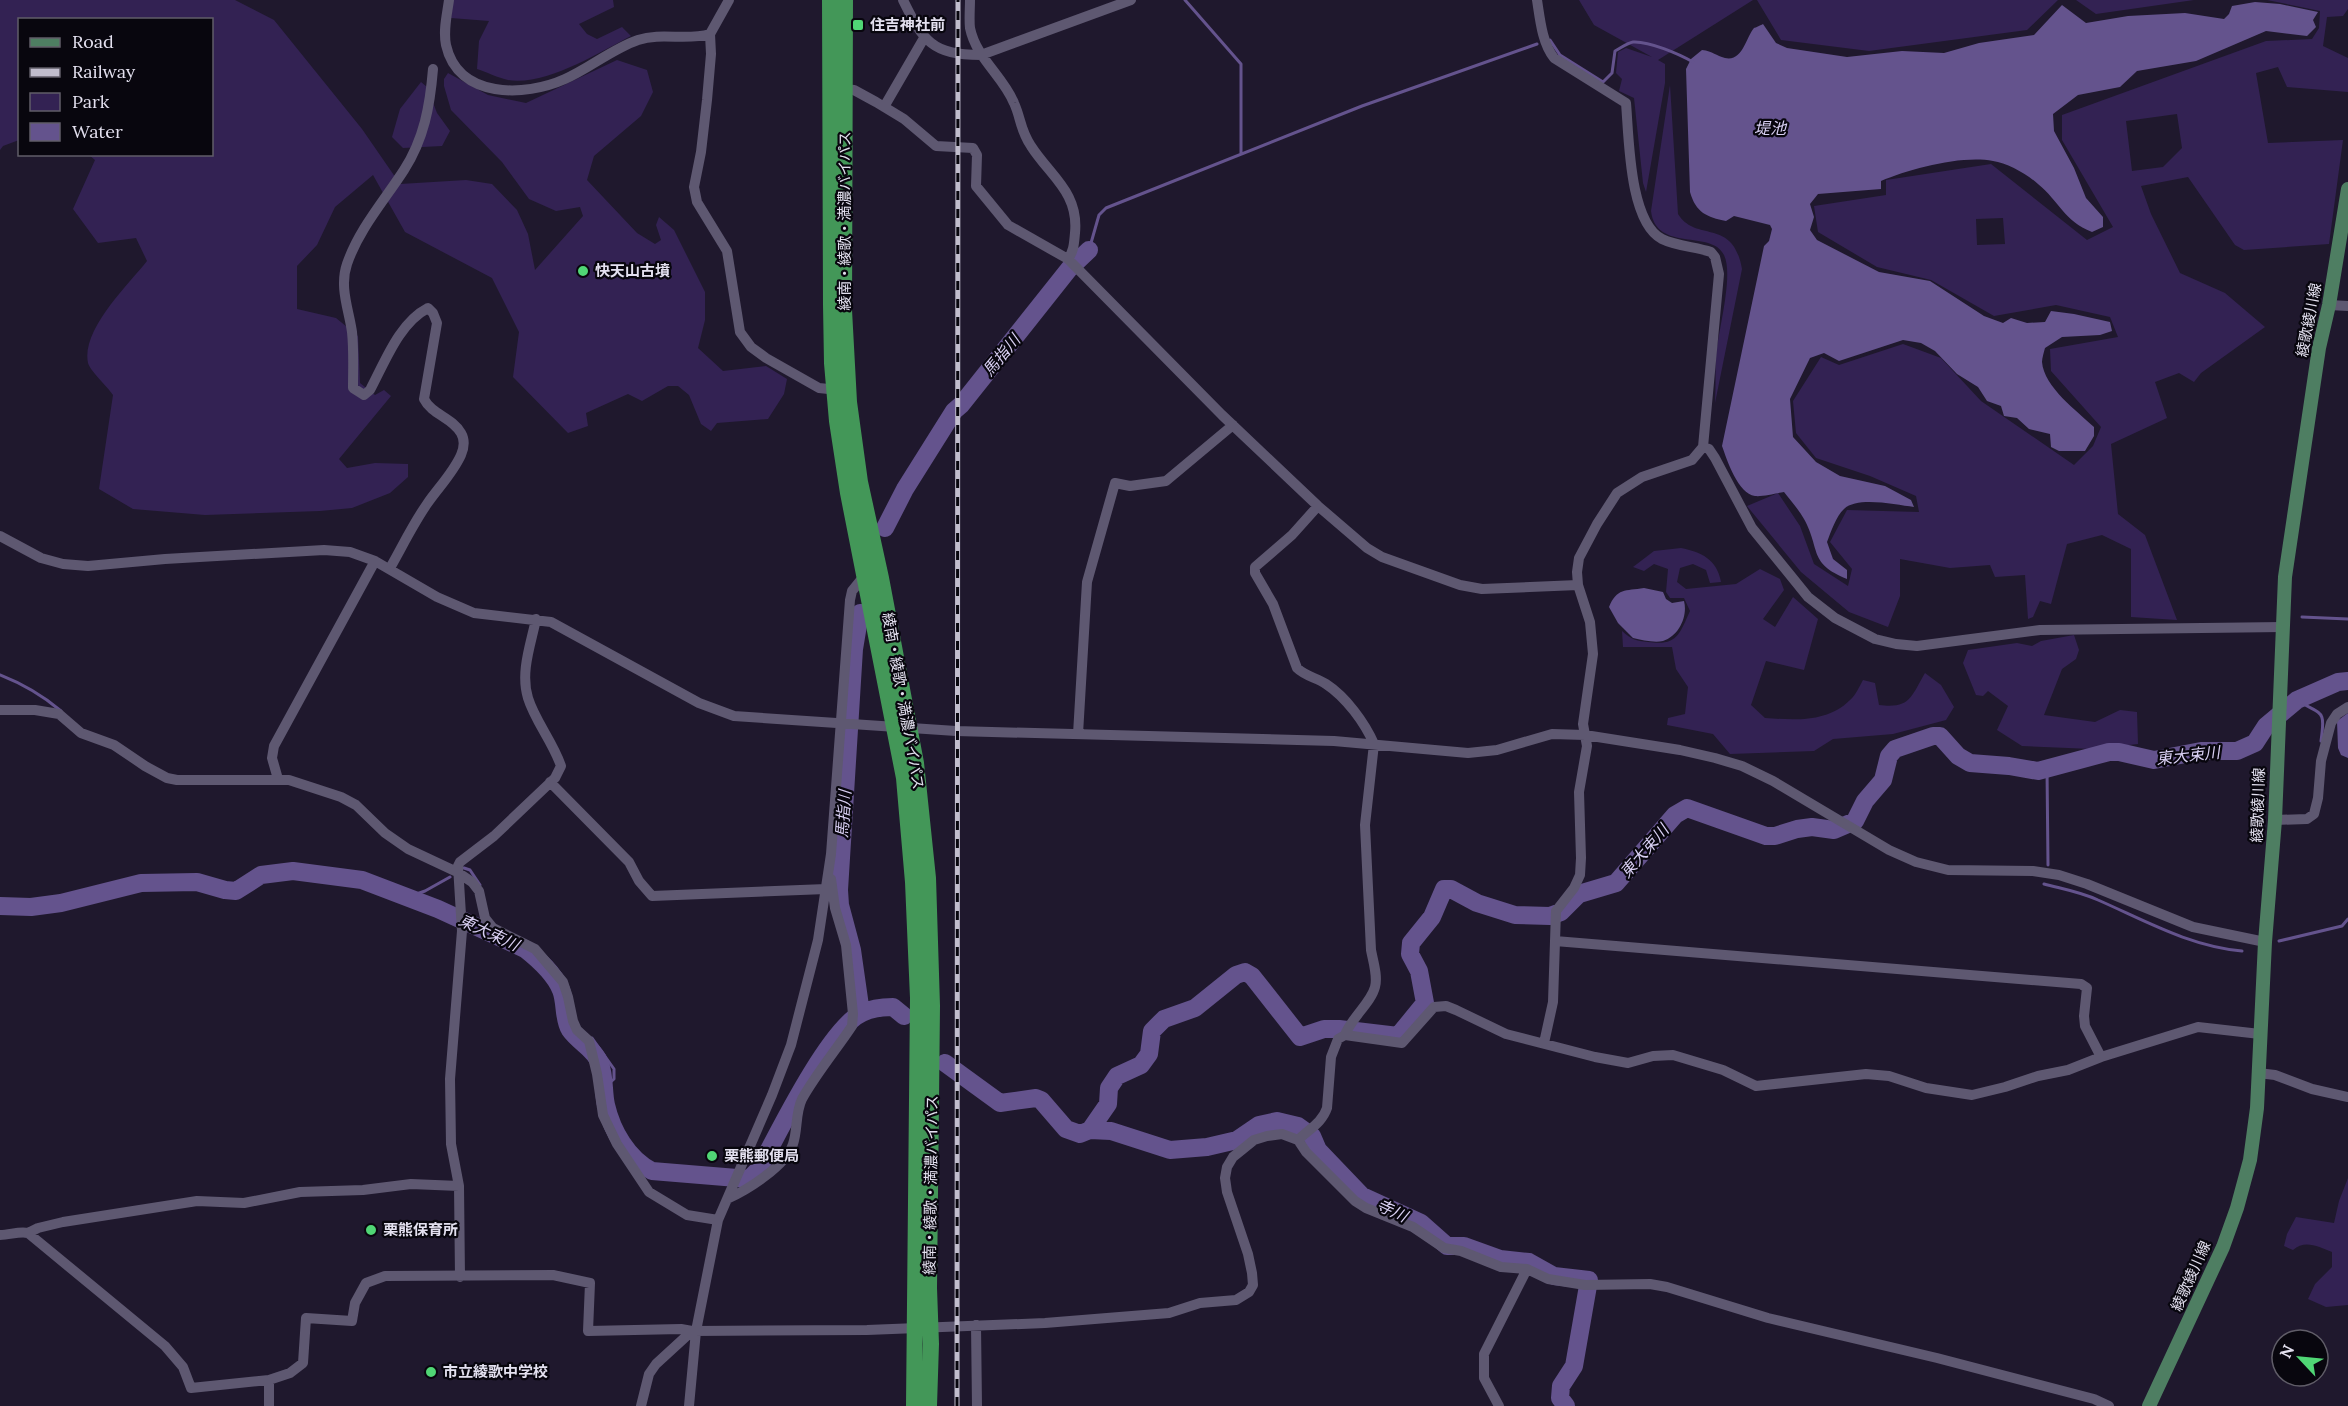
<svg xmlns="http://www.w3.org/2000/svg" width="2348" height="1406" font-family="Lora,'Noto Sans JP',serif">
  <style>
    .green { fill: #332253; fill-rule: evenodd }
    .water { fill: #64538d }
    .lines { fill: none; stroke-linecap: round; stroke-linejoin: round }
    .stream { stroke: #64538d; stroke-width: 3 }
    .river { stroke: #64538d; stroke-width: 18 }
    .minor { stroke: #5e5871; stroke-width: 10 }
    .major { stroke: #4e7e62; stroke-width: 14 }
    .highway { stroke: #439758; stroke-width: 16 }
    .rail-casing { stroke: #c1bdcd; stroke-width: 5 }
    .rail { stroke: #08060e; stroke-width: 3; stroke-dasharray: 9; stroke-linecap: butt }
    .poi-dot { fill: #50d675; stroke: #08060e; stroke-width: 2 }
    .labels { text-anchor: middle; stroke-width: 4.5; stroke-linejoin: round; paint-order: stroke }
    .poi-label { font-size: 15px; font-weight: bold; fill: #e3e0ef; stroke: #08060e; text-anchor: start }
    .street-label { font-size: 15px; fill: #e3e0ef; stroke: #08060e }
    .water-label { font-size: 16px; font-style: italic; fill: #d8cff2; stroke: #08060e }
  </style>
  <rect width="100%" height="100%" fill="#1f182d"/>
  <path class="green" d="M0,0H235L274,20L362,129L400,184L466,180L492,184L517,210L528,234L535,270L583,216L580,207L556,211L529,199L502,162L451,110L444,86V79L448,73L488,95L526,103L617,60L647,70L653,92L641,116L594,156L587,180L637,233L655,244L661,240L656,225L659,217L674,230L705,292V320L698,348L723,371L766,366L787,379L784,394L768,419L717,423L711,431L701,424L689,395L678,386H668L642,401L628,394L586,413L588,426L568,433L513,377L519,332L492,278L405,232L373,175L335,207L317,245L297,266V309L336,318L358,336L360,383L375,395L384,390L391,396L339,459L347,468L375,463L408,464V477L390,493L352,508L320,511L205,515L133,509L99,489L113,395C108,387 90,371 88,363C81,330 128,285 147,261L136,238L98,243L73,209L95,160L89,155L212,154V20H20L19,140L3,146L0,150Z
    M453,0H613L614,7L579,24L587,34L597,39L622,27L631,36C598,53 546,86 508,80C498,78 487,72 477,69L479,41L489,21L451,18Z
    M1579,0H1753L1658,60L1665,64V83L1646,192L1643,183L1634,98L1619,91L1622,79L1616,73L1618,52L1626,48L1652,57L1594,25Z
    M1757,0H2058L2027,30L1869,51L1781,40Z
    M2076,0H2194L2096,14Z
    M2267,0H2348V9L2343,16L2327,17L2323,46L2348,58V92L2287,87L2278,67L2256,73L2268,143L2343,140L2329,244L2244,250L2235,245L2188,177L2141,186L2151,214L2180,273L2225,293L2265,327L2201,373L2194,382L2179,373L2155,382L2167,418L2111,444L2118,514L2145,535L2177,620L2131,617V549L2102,535L2067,544L2051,604L2040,601L2033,617L2028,619L2025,575L1995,577L1990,565L1950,568L1900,559V596L1888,627L1849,612L1801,572L1747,506L1778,493L1800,526L1814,564L1848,586L1852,569L1830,542L1847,510L1919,512L1916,496L1870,476L1816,458L1796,433L1793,401L1821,357L1839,365L1903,344L1941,358L1981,401L2074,465L2093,446L2101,427L2051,371L2050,349L2118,337L2110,317L2056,305L1994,316L1931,280L1877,267L1818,232L1814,206L1886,195V180L1991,164L2087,240L2113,227L2062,140V115L2266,41L2312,39L2319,28L2320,11ZM2177,114L2182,148L2163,167L2132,171L2126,121ZM2003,218L2005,244L1977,245L1976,219Z
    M421,82L427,87L437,113L450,131L442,146L403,148L392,137L400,109Z
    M1670,85L1678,214C1696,243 1733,217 1742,269L1715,403C1716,387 1715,371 1716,356C1718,331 1734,275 1724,255C1712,229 1656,253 1651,211Z
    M1681,548C1701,552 1717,559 1721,582L1710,583L1706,570L1693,564L1680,568L1677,582L1686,589L1736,584L1760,569L1780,579L1784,590L1763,619L1775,627L1793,597L1818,619L1804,670L1766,661L1751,705L1765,718C1794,720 1827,723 1850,700C1856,695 1859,687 1863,680L1875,683L1879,705C1910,709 1911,697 1925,673L1941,685L1954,707L1946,720L1893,734L1833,739L1814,751L1730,754L1713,734L1667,725L1668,718L1685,714L1688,687L1676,669L1672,647H1623L1622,631C1631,639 1636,641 1648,642C1677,646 1679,635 1690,611L1684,598H1670L1666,592L1668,569L1654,564L1644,571L1633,567L1654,551Z
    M2074,635L2079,650L2076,659L2062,669L2044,715L2095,722L2120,710L2137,712L2138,744L2092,749L2022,746L1997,730L2008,706L1988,691L1983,696L1976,695L1963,663L1968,650L2017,643L2032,646L2041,641Z
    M2348,1178V1305L2326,1307L2308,1299L2315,1284L2332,1267V1252C2319,1247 2305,1239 2293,1250L2284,1246L2287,1234L2296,1217L2334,1223L2339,1201Z"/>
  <path class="water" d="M2255,2L2280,4L2318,12L2313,20L2316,27L2307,36L2266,31L2196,61L2137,71L2120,87L2078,95L2053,114L2054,131L2074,168L2086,198L2103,217V227L2092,232C2064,221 2059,201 2038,184C2027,174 2007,163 1993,161C1961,155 1910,169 1881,181V189L1818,194L1810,204L1814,217L1810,230L1817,240L1879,272L1930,281L1984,316L2003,323L2011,318L2027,323L2045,322L2051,311L2074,314L2110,322L2112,331L2100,335L2062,337L2045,348C2044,352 2042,358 2042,362C2044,387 2077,411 2094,427V436L2085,451H2059L2051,447L2050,434L2029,429L2017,418L2004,416L2001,406L1987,401L1978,387L1957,374L1935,351L1921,343L1903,340L1839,361L1824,353L1810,358L1790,399L1793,437L1816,462L1840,476L1885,486L1911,500L1914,507C1896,505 1858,496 1844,509C1836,516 1831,532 1827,542L1833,559L1847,570V579C1808,563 1821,550 1804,519C1799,510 1791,501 1784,492C1777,493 1762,497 1755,496C1738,494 1727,460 1722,446L1764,246L1769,241L1772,229L1770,225L1734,216L1726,221C1707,217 1696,213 1690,192L1686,69L1691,59L1702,50C1713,51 1716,56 1725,58C1743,62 1746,37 1754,28C1755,28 1763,24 1763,24L1776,43L1787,48L1847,57L1902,51L1944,53L1979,43L2034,35L2062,5L2086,23L2128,16L2185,13L2224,19L2229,14L2232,6Z
    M1644,588L1663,592L1666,599L1672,603L1684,601C1688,616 1679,636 1663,641C1654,643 1642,640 1633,638L1618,623L1609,607C1617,588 1625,591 1644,588Z
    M2348,713V758L2341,755L2338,748L2337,721Z"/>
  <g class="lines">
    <path class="stream" d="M1185,0L1241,64V154
      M1550,40L1560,55L1603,82L1612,73L1615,51C1621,48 1627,43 1633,42C1649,41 1679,54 1693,62
      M1089,250L1099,215L1106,208L1362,106L1537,44
      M2302,617L2348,619
      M0,675C23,684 42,695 61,711
      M2297,700C2321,716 2326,707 2321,741
      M2047,769L2048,865
      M464,868L470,870L480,885
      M2044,884C2063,889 2081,892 2098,900C2146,921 2189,946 2242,951
      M408,897L425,891L450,877
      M2279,941L2342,926L2348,919
      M592,1038L614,1069V1079L604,1088"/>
    <path class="river" d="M885,528L905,489L954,411L961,405L1069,269L1089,250
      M860,613L854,649L839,890L840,905L852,950L861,1013
      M0,906L31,907L61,903L141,883L197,882L225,890L236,891L261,875L293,871L362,880L438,909L525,949C539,960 554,973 561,990C566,1002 563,1019 570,1030C579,1043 595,1049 600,1064C605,1077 603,1092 606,1105C612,1131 628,1159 652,1171L749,1179L759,1169C777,1135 830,1027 862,1013C872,1008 882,1007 893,1007L904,1016
      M945,1063L1000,1103L1036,1098L1041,1100L1066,1129L1080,1134L1090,1130L1108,1104L1109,1088L1117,1076L1141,1065L1149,1054L1152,1031L1164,1019L1195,1008L1236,975L1245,972L1252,976L1300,1037L1324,1029H1339L1398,1036L1425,1003L1419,971L1410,954L1411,943L1432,917L1444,889H1451L1477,903L1515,915L1550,916L1561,912L1579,894L1616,883L1675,815L1687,808L1766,836H1775L1797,829L1812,827L1834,830L1855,821L1865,801L1883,780L1889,756L1895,749L1933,736H1940L1958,756L1970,763L2009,766L2038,771L2109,752H2119L2154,760L2201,751H2237L2255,743L2266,726L2297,700L2338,682L2348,681
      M1090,1130L1111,1131L1170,1150L1207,1147L1237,1140L1259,1125L1277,1121L1298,1126L1312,1136L1318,1150L1362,1196L1421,1223L1447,1246H1464L1500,1259L1529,1262L1554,1276L1589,1280L1574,1366L1561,1386L1560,1398L1566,1406"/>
    <path class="minor" d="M449,0C447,15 443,30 446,45C458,99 525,97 565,79C590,68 612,49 638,40C662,32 686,41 710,34L729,0
      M903,0C923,41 932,55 981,55L1131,0
      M970,0C970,9 969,19 970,28C976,58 1003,76 1014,103C1021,118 1020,130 1031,146C1050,176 1079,192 1075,233C1074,243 1074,251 1068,259
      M1537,0C1540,19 1542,43 1554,58L1626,103C1629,137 1629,222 1662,239C1676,246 1696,247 1711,252L1715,257L1719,274L1703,447L1692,460L1642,477L1617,493L1597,524L1579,558L1577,572L1578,585L1590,622L1593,654L1583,724L1587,746L1579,792L1581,858L1580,875L1574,888L1556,911L1553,1002L1544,1043
      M710,34L711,54L707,100L701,152L694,187L697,202L727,251L740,332L751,347L766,358L819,388L838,390
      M845,89L854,90L876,102L904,119L936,146L973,148L977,155L976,186L1008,225L1068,259L1222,415L1318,506L1367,548L1382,557L1460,585L1482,589L1578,585
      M884,107L924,38
      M2329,305L2348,306
      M1703,447L1709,449L1715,458L1752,528L1808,597L1835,618L1875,639L1896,644L1917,646L2040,630L2283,627
      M1318,506L1292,535L1255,567V573L1273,604L1297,668C1305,676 1317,678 1326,684C1346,697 1365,723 1374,744L1365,825L1371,950C1373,961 1378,976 1375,987C1371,1003 1351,1018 1345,1035
      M0,536L41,558L63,564L88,566L165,559L324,550L350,552L375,561L437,597L474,613L551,622L699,703L734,716L956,731L1334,741L1468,753L1497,750L1552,734L1585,735L1680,750L1715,758L1742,766L1773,781L1889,850L1916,862L1948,870L2033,871L2059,875L2087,884L2193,927L2265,942
      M390,568C402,547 413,524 427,504C438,488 453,473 461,455C464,448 465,440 461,433C452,417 432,415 424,399L437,323L433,313L428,308C399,323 385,362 370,390L364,395L353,388C353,369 354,351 352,332C349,310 339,287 347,264C359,229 384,201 404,170C424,139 430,106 433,69
      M0,710H35L59,714L81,733L114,745L145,766L167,778L177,780H289L341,797L356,805L385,833L408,849L457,872L472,882L479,891L485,918L493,928L535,949L563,982L568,997L573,1021L577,1030L589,1041L597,1074L603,1115L617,1144L649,1192L687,1215L718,1220
      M1078,734L1087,582L1115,483L1130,486L1166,481L1233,425
      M278,779L272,758L274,746L375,561
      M550,782L629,862L639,881L652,896L826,889
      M2275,820L2307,819L2314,814L2318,798L2321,761L2331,723L2337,714L2348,707
      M1555,941L2081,984L2087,988L2084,1016L2085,1026L2101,1057
      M2258,1073L2275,1075L2312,1089L2348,1097
      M1298,1140C1309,1129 1322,1123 1327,1108L1331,1057L1338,1039L1345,1035L1402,1043L1434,1007L1446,1006L1456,1010L1506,1034L1595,1057L1628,1063L1653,1056L1673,1055L1723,1070L1756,1086L1866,1074L1889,1076L1926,1088L1972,1095L2005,1087L2038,1076L2068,1070L2101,1057L2198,1027L2260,1034
      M727,1199C747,1190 786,1166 793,1144C798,1129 795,1114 802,1099C816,1074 836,1050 852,1026L853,1014L846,945L835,908L831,879
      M28,1233L165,1346L183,1367L191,1388L269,1380
      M0,1235C10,1235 19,1231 28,1233L38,1228L63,1222L197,1201L244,1203L300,1192L363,1190L411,1184L459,1186
      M460,1277L459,1186L451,1144L450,1079L462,931L458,866L460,862L494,836L555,778L561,766C553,742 535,721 528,698C520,672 531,644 536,619
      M976,1325L977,1406
      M269,1406V1380L290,1373L303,1363L306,1318L352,1321L355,1303L366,1283L385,1276L553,1275L590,1283L588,1331L681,1329L692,1331L867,1330L1045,1323L1169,1313L1200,1303L1236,1300L1249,1292L1253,1285L1252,1273L1248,1254L1227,1192L1225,1178L1227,1167L1233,1157L1254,1140L1267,1136L1282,1134L1298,1140L1306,1152L1355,1201L1366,1208L1413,1227L1444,1248L1461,1251L1501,1267L1527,1269L1548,1279L1585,1285L1650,1284L1667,1287L1768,1318L1937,1358L2094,1399L2109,1406
      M641,1406L649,1374L656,1364L692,1331
      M689,1406L696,1331L718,1220L772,1095L791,1045L818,940L831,854L850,600L852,591L865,575
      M1499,1406L1484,1378V1354L1527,1269"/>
    <path class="major" d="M2149,1406L2223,1247L2237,1208L2250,1160L2257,1108L2265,942L2275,820L2285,577L2319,348L2329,305L2348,189"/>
    <path class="highway" d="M830,0L831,305L832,363L837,421L848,493L904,778L913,882L918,998L914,1406
      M845,0L844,310L849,402L860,482L881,578L916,763L928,878L932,1006L929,1288L931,1344L929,1406"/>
    <g class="rail-casing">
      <path id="rail" d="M957,1406L958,0"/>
    </g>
    <use href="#rail" class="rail"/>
  </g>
  <g class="poi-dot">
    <rect x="852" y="19" width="12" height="12" rx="3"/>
    <circle cx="583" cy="271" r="6"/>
    <circle cx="712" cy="1156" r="6"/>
    <circle cx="371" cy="1230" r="6"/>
    <circle cx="431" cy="1372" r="6"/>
  </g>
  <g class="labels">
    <g class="poi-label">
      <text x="870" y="30">住吉神社前</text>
      <text x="595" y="276">快天山古墳</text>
      <text x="724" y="1161">栗熊郵便局</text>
      <text x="383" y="1235">栗熊保育所</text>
      <text x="443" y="1377">市立綾歌中学校</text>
    </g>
    <g class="street-label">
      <text transform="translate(845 221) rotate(-90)" y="5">綾南・綾歌・満濃バイパス</text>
      <text transform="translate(2309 320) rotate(-79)" y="5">綾歌綾川線</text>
      <text transform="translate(903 701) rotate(80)" y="5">綾南・綾歌・満濃バイパス</text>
      <text transform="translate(2258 805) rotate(-88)" y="5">綾歌綾川線</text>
      <text transform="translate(931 1185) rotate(-89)" y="5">綾南・綾歌・満濃バイパス</text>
      <text transform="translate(2191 1276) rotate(-66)" y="5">綾歌綾川線</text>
    </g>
    <g class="water-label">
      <text x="1770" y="134">堤池</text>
      <text transform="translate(1001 355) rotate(-50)" y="6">馬指川</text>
      <text transform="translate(2188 755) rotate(-6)" y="6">東大束川</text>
      <text transform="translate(843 814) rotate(-86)" y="6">馬指川</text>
      <text transform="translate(1644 851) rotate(-49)" y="6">東大束川</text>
      <text transform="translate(489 932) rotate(25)" y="6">東大束川</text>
      <text transform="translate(1392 1210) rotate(25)" y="6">寺川</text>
    </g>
  </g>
  <rect x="18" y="18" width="195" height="138" fill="#08060e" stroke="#605d68" stroke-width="1.5"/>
  <rect x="30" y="38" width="30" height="9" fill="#4e7e62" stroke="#605d68" stroke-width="1.5"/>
  <text x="72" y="48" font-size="18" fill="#e3e0ef">Road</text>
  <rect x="30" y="68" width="30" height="9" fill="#c1bdcd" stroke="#605d68" stroke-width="1.5"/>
  <text x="72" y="78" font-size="18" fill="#e3e0ef">Railway</text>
  <rect x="30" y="93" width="30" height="18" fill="#332253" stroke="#605d68" stroke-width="1.5"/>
  <text x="72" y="108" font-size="18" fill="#e3e0ef">Park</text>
  <rect x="30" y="123" width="30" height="18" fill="#64538d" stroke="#605d68" stroke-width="1.5"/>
  <text x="72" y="138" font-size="18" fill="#e3e0ef">Water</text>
  <g transform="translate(2300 1358) rotate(296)"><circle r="28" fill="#08060e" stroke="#605d68" stroke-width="1.5"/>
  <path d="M0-4.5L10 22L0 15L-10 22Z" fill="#50d675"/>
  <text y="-9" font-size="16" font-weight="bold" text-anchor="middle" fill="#e3e0ef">N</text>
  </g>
</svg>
